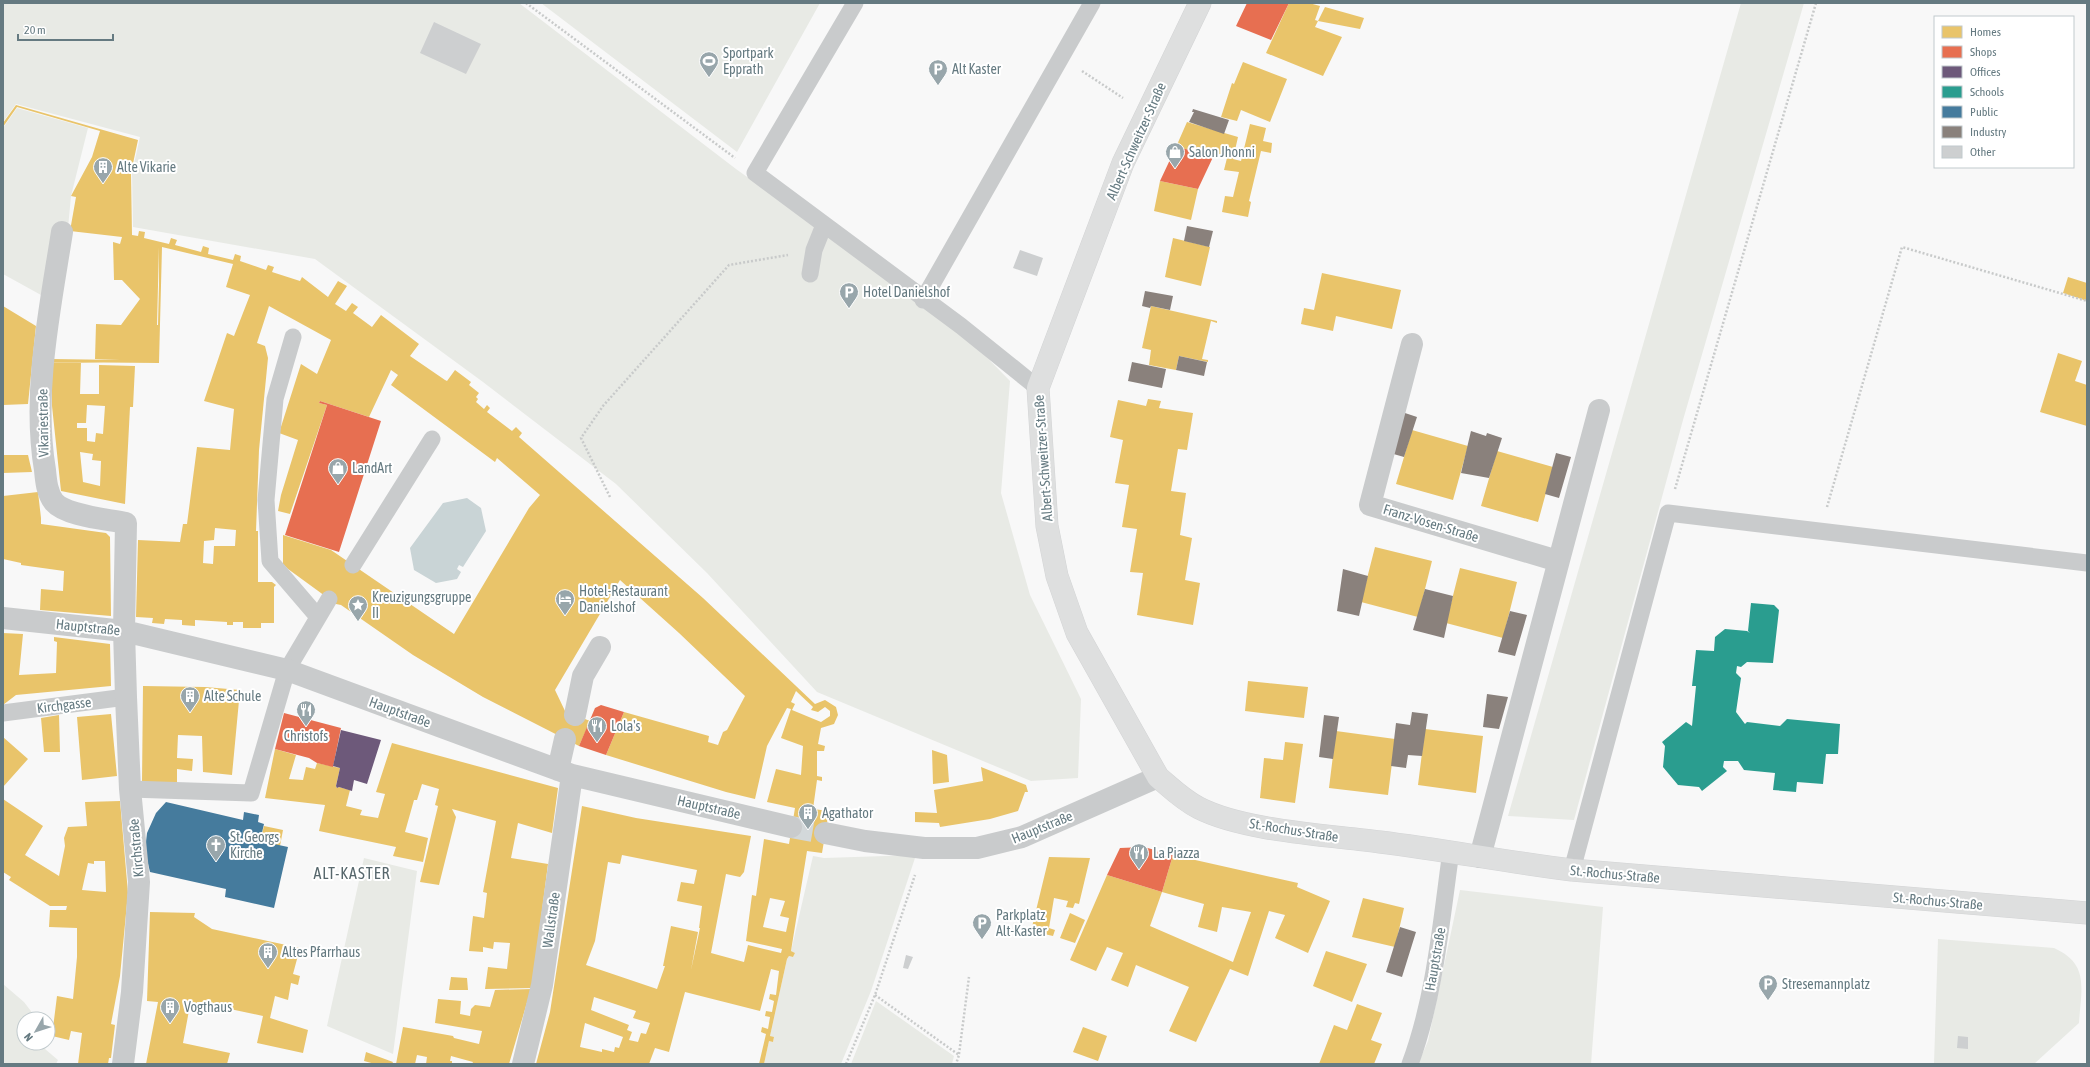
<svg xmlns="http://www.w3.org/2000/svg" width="2090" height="1067" font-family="'Asap Condensed',sans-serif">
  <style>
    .green { fill: #e8eae5 }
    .water { fill: #c9d4d6 }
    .homes { fill: #e9c46a; fill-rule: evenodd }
    .shops { fill: #e76f51 }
    .offices { fill: #6d597a }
    .schools { fill: #2a9d8f }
    .public { fill: #457b9d }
    .industry { fill: #8a817c }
    .building { fill: #cdcfd0 }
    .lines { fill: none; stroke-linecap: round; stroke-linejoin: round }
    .street-tunnel { stroke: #d3d8da; stroke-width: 22; stroke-dasharray: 22 11; stroke-linecap: butt }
    .secondary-casing { stroke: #d3d4d5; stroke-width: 23 }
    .path { stroke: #c8caca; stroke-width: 2.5; stroke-dasharray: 2 2; stroke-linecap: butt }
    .lane { stroke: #c9cbcc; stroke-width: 17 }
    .street { stroke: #c9cbcc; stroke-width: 22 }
    .secondary { stroke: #dedfdf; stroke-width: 22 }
    .labels { text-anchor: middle; stroke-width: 4; stroke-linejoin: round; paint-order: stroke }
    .poi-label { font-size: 14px; fill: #657a81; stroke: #fff; text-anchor: start }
    .street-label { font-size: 14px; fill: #657a81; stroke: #fff }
    .quarter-label { font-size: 16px; letter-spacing: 1px; fill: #57676c; stroke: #fff }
  </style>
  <rect width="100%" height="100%" fill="#f8f8f8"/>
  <path class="green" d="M3,3H519L736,169L959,329L1010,381L1001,493L1030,595L1081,699L1078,778L1031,781L817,692L707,573L616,484L483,382L315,259L133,227L132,173L140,137L16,104L3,122Z
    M541,3H820L737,152Z
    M1741,3H1804L1683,420L1574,820L1508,816Z
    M17,108L88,128L71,196L68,228L41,295L3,274V128Z
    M916,855L871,991L841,1064H764L769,1041L773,1042L774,1038L770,1036L787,959L789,956L793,957L795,953L791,951L813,856L824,858Z
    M364,858L417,871L393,1054L327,1026Z
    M1460,890L1603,907L1591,1064H1418L1428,1041Z
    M1938,939L2054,948C2090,964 2081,989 2079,1023L2034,1064H1934Z
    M3,984L24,1002L37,1019H24V1043H45V1049L58,1060L56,1064H3Z
    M876,1001L954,1056L952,1064H851Z"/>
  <path class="water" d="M467,498L481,508L486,531L463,567L459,565L457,569L461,572L457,579L436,583L414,570L410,548L443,503Z"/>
  <path class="homes" d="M1289,3H1309L1320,6L1315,20L1318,21L1315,27L1342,37L1323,76L1266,53Z
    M1325,7L1364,18L1360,29L1318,21Z
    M1243,62L1287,79L1270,122L1241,110L1237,121L1221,117L1232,83L1234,84Z
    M16,105L138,140L131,173L132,235L138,236L139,231L145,232L144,238L169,244L171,238L177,240L175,245L201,252L203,246L209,248L208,254L233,260L235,254L241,256L240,261L266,270L268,265L274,267L272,272L300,281L302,277L328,297L338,281L347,286L335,304L346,311L352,303L358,307L353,313L372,327L381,315L419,344L410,356L445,380L447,381L455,370L471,382L469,385L479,393L476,397L478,399L476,402L484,409L487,405L490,408L487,412L512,431L516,427L522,433L519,437L703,598L815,704L825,700L836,707L838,715L834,724L821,728L818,744L825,746L824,751H817V776L822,777V781L817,780L813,809L829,811L822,853L807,851L791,951L795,953L793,957L789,956L787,959L770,1036L774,1037L773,1042L769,1041L764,1064H759L766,1034L761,1032L762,1027L768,1029L770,1017L765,1016L766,1011L772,1012L774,1001L769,999L770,994L776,995L779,971L771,969L760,1011L685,992L669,1052L655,1048L649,1064H536L550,1012L582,806L636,818L751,836L744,872L740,877L726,874L711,953L744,962L748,945L781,953L782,949L746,941L752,895L756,896L764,839L789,844L795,808L767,802L776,769L801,775L803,746L781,738L791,709L787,708L767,746L755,799L726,792L606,755L624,712L709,736L708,742L718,745L723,732L727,730L745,696L679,633L620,580L555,690L565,711L590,721L579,746L483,697L413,655L341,605L336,604L288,569L283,564V535L331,550L454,634L529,508L540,495L497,458L495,462L391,385L398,375L391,370L369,417L320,401L319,403L327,405L290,514L278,511L281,495L298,440L279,433L301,364L317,374L331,340L269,306L257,343L265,346L268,358L259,450L256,531H258V582H272L276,585L274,587V623H261V628H243V622H233V625H227V622L195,620V626L182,625V620L165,619L164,624L152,623L153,618L136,617L138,540L180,542L183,524H187L197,447L230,450L234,409L204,401L227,333L234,336L250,295L226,287L233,264L162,247L159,363L48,362L52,359L120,360L95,359L96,324L121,325L140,299L122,280H114L113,242L120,244L122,237L70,231L76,197L71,196L92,157L100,131L17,107L3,127V123ZM159,247V284L158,325H157ZM215,528L236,530L235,546H214L213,564L203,563L204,541L214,540ZM796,691L813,707L811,710L818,712L825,707L830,711V716L821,722L792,710L795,704L791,702ZM622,855L697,870L694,884L681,882L677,901L702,906L699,928H700L691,970L698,932L671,926L663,966H665L657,989L586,965L595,941L608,862L620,864ZM770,898L785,901L780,916L789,918L786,932L763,927ZM594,997L636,1011L633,1018L650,1023L646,1034L641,1033L638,1042L629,1040L632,1032L627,1030L629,1025L591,1010ZM585,1023L623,1037L619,1048L615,1047L614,1052L602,1049V1052L580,1047Z
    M1187,122L1238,137L1233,159L1241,161L1250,124L1266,128L1263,141L1272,143L1271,153L1261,151L1249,201L1251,202L1248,217L1222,212L1225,196L1233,197L1239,172L1224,170L1227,158L1176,147Z
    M1160,181L1198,189L1191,220L1154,211Z
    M1173,238L1210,247L1201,286L1165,277Z
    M1322,273L1401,290L1392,329L1336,316L1333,331L1301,324L1304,308L1314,310Z
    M2068,277L2087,283V301L2063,293Z
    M3,306L36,326L28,404L3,405Z
    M1151,306L1217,321V323L1211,321L1202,359L1208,360V362L1179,356L1176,370L1149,365L1151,350L1142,348Z
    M2058,353L2082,361L2075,381L2087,385V426L2040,412Z
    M52,362H81L80,394H99V365L135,366L133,407H130L125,504L61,491L52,406ZM87,405L105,406L103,434L96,433L95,442L87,441V428H77V423H86ZM80,452L93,454L92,460L101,461L100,486L83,482Z
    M1148,399L1161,401L1159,408L1193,413L1187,450L1178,449L1171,491L1186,493L1180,535L1192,538L1185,580L1200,583L1193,625L1137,615L1143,573L1130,572L1137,529L1122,527L1129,485L1115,483L1123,440L1110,437L1118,400L1146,406Z
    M1412,430L1468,446L1453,500L1396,484Z
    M1497,451L1553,467L1538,522L1481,506Z
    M3,455H28L32,472L3,473Z
    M38,492L41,518V524L106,533L110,537L111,616L40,610L41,589L63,591L64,571L21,565V563L3,559V496Z
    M1375,547L1432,561L1418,617L1361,602Z
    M1460,568L1517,582L1503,638L1446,623Z
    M3,633L23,634L19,675L56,673L57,642L54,641V637L110,644L111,686L16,695L3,705Z
    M1248,681L1308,687L1304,718L1245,711Z
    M143,686L205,687L240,690L232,775L203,772L202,736L178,735L177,758L193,759L192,771L177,769V783L142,782Z
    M111,714L117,776L82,780L77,717Z
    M59,715L60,752H44L41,718Z
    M1425,729L1483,736L1476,793L1418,785Z
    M1336,731L1395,739L1388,795L1329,788Z
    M3,737L28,759L3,787Z
    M1285,742L1303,744L1295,803L1260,798L1264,758L1283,760Z
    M392,743L558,788L552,833L518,823L511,858L548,864L532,988L485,989L488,967L507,969L510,943L494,942L493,949L483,947V952L469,951L473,916L484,918L487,893L483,892L496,821L452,809L456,817L439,885L420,882L438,806L435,805L439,789L422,784L417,800H414L405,832L428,838L423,862L393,856L396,847L319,831L325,805L265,798L275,749L296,755L289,779L303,780L306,767L315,769L317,763L340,768L336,786L337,788L339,787L350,790L346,806L362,810L360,815L378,818L385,794L376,792Z
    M932,750L947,755L949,782L933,784Z
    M981,767L1026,785L1028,792H1025L1018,811L990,819L940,827L939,823L915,822V812L937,813L934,790L983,781Z
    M3,799L43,826L25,855L59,876L65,846L64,838L68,827L87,826L85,802L120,801L128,893L120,976L111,1024L115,1025L111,1058H109L108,1064H78L82,1033L71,1031L69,1040L52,1036L57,996L73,999L77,957V928L49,927L50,910H66L67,906H50L9,880L11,877L3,872ZM94,861H105L106,892L82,890L88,863L94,864Z
    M264,826L283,830L280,846L260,841Z
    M1173,855L1298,883L1297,887L1330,901L1308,953L1275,938L1285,915L1269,911L1248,976L1230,969L1196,1042L1169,1031L1189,987L1136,965L1128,987L1111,980L1123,953L1107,947L1096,971L1070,960L1107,875L1162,892L1150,926L1233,962L1251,912L1222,907L1217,932L1198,927L1204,904L1162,892Z
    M1049,857L1090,858L1079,904L1075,903L1073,908L1066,907L1068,901L1054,898L1049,928L1055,930L1053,936L1031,931Z
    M1363,898L1404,908L1395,947L1352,937Z
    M150,912L195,913L194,917L212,929L300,948L293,974L300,976L298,985L291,983L288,1000L275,996L270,1018L308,1030L303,1053L257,1043L263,1016L197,1002L196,1005H190L183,1043L230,1053L227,1064H146L158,1002L147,1001Z
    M1070,913L1085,920L1075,943L1060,938Z
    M1326,951L1367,964L1352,1002L1313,986Z
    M451,977L467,978L468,990H449Z
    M531,989L509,1064H472L473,1062L451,1056L450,1061H452V1064H426L427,1057L417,1055L415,1064H396L403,1027L453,1036L454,1038L479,1044L482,1031L435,1023L438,999L461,1001L460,1014L470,1016L471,1009L475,1005L490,1007L495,990Z
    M1357,1004L1382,1013L1371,1040L1382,1044L1374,1064H1319L1334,1025L1347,1030Z
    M1083,1027L1107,1036L1098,1061L1073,1052Z
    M366,1052L393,1062L392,1064H375L364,1061Z"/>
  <path class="shops" d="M1247,3H1289L1271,40L1236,26Z
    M1176,147L1214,155L1198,189L1160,181Z
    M320,401L381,421L339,552L285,535L327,405L319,403Z
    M601,705L624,712L606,755L579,746L595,708Z
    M284,713L341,728L333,767L317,763L309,758L275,749Z
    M1144,847L1173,855L1162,892L1107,875L1120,848Z"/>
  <path class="offices" d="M341,730L381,740L367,784L354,780L352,791L339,787L337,788L336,786L340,768L333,766Z"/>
  <path class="schools" d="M1751,603L1774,605L1779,610L1773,663L1747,662L1741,667L1737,666L1736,673L1741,678L1736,712L1745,724L1747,722L1780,726L1787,719L1840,724L1838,754H1826L1823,784L1797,782L1796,792L1773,790L1775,773L1744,770L1738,761H1724L1723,767L1727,771L1702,791L1699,787L1678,785L1663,767L1665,746L1662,742L1686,722L1692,726L1696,686H1692L1696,650L1714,651L1715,637L1725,629L1747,631L1750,633L1748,631Z"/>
  <path class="public" d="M166,802L243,820L244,812L259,815L258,822L264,824L260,841L288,847L274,908L225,897L226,889L150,872L145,851L147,833L156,813Z"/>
  <path class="industry" d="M1193,109L1229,120L1224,134L1189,122L1194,112H1192Z
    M1187,226L1213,231L1209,247L1184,241Z
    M1145,291L1173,296L1170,310L1151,306L1150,308L1142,306Z
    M1179,356L1207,362L1204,376L1176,370Z
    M1132,362L1166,369L1162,388L1128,381Z
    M1402,412L1417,417L1404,457L1390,453Z
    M1471,431L1486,436L1487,433L1502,438L1489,478L1461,473Z
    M1556,453L1571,457L1559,498L1545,494Z
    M1343,569L1368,576L1359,616L1337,611Z
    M1425,589L1453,596L1444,638L1413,630Z
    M1510,611L1527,615L1515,656L1498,652Z
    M1487,694L1508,697L1499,729L1483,727Z
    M1412,712L1428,714L1422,756L1408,755L1406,768L1391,766L1396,723L1410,725Z
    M1324,715L1339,717L1333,759L1319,757Z
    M1400,927L1416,932L1402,977L1386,972Z"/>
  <path class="building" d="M434,22L481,44L466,74L420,53Z
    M1020,250L1043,258L1037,276L1013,268Z
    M906,955L913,957L908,969L903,968Z
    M1958,1036L1968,1037V1049L1957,1048Z"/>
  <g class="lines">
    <path class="street-tunnel" d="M791,827L825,833"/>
    <g class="secondary-casing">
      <path id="secondary" d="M1200,3L1123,163L1038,388L1047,526L1057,576L1077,633L1158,777C1171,788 1183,800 1199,808C1244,831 1328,835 1380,842C1444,850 1508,862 1572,870L2087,913"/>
    </g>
    <path class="path" d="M526,3L735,158
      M1082,71L1123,98
      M1675,489L1816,3
      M610,497L581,438L603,406L729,265L788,255
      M1827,507L1902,247L2087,301
      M875,995L959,1055L956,1064
      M959,1054L969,977
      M846,1064L875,995L915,875"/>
    <path class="lane" d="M855,3L755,173L961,326L1038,388
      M810,274L814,250L824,225
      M923,300L1092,3
      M293,337L275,399L266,500L270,561L318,617
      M353,565L432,439
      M3,713L126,697
      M130,789L251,793L287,670L329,599
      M1572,870L1668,513L2087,563
      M1410,1064C1435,997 1441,922 1451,851"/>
    <path class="street" d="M62,232C50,309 32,393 45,470C46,481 47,493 54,502C66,516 107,519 126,523L124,631L126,697L130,789L139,882L132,992L123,1064
      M1412,344L1370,505L1558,561
      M3,618L124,631L287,670L572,775L791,827
      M575,715L583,676L600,647
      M558,770L565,739
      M825,833L865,841L924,848H977L1022,837L1158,777
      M1480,857L1599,410
      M523,1064L542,985L572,775"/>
    <use href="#secondary" class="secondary"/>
  </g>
  <defs>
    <g id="stadium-pin" transform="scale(1)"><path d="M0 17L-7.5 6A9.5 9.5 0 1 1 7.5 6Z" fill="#98a6ab" stroke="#fff"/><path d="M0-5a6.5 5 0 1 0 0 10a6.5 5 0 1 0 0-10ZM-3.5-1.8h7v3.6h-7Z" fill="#fff"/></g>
    <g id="parking-pin" transform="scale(1)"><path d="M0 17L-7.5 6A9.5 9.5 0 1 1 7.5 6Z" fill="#98a6ab" stroke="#fff"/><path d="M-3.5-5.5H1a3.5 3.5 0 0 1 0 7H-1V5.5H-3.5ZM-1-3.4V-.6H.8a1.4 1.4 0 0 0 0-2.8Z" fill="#fff"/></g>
    <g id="shop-pin" transform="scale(1)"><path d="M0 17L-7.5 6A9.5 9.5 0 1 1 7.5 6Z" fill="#98a6ab" stroke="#fff"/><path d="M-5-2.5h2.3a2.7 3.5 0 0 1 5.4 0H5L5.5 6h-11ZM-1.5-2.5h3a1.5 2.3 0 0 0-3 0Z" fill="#fff"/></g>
    <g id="building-pin" transform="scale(1)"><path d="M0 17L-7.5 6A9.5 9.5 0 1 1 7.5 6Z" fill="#98a6ab" stroke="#fff"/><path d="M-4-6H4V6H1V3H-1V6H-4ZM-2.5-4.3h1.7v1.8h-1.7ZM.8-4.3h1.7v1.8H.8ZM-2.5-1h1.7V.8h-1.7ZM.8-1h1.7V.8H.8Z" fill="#fff"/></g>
    <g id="hotel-pin" transform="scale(1)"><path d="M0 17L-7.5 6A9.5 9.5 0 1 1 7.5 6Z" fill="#98a6ab" stroke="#fff"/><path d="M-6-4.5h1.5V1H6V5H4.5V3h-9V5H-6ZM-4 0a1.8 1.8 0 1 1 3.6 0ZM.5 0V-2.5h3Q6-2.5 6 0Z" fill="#fff"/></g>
    <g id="sight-pin" transform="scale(1)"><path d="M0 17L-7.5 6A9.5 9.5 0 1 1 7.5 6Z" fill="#98a6ab" stroke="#fff"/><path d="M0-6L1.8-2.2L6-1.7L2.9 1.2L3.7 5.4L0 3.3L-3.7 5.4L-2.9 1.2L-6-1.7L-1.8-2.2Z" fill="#fff"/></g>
    <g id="restaurant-pin" transform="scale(1)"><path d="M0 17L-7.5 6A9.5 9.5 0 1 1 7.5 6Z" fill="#98a6ab" stroke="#fff"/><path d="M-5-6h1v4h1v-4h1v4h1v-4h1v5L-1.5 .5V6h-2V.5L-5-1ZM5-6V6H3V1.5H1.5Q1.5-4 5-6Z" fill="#fff"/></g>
    <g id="church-pin" transform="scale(1)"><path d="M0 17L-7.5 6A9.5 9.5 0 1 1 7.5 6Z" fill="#98a6ab" stroke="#fff"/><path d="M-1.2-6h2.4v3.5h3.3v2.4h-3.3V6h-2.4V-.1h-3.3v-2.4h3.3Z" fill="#fff"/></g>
  </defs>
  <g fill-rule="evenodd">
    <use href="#stadium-pin" x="709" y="61"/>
    <use href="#parking-pin" x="938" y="69"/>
    <use href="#shop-pin" x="1175" y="152"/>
    <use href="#building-pin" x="103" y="167"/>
    <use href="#parking-pin" x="849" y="292"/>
    <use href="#shop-pin" x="338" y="468"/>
    <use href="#hotel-pin" x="565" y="599"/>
    <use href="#sight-pin" x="358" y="605"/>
    <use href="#building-pin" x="190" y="696"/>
    <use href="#restaurant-pin" x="306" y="710"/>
    <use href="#restaurant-pin" x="597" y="726"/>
    <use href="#building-pin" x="808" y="813"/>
    <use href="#church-pin" x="216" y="845"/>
    <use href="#restaurant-pin" x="1139" y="853"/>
    <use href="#parking-pin" x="982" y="923"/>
    <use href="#building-pin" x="268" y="952"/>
    <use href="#parking-pin" x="1768" y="984"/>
    <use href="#building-pin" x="170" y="1007"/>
  </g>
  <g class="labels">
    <g class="poi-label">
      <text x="723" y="58">Sportpark<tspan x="723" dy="16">Epprath</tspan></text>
      <text x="952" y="74">Alt Kaster</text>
      <text x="1189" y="157">Salon Jhonni</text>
      <text x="117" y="172">Alte Vikarie</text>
      <text x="863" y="297">Hotel Danielshof</text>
      <text x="352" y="473">LandArt</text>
      <text x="579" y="596">Hotel-Restaurant<tspan x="579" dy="16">Danielshof</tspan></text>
      <text x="372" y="602">Kreuzigungsgruppe<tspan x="372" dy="16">II</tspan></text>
      <text x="204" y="701">Alte Schule</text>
      <text x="611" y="731">Lola's</text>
      <text x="306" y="741" text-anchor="middle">Christofs</text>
      <text x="822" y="818">Agathator</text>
      <text x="230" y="842">St. Georgs<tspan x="230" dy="16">Kirche</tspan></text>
      <text x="1153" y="858">La Piazza</text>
      <text x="996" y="920">Parkplatz<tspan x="996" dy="16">Alt-Kaster</tspan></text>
      <text x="282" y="957">Altes Pfarrhaus</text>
      <text x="1782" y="989">Stresemannplatz</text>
      <text x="184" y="1012">Vogthaus</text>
    </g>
    <g class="street-label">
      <text transform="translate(1136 141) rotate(-66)" y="5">Albert-Schweitzer-Straße</text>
      <text transform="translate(43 423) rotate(-91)" y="5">Vikariestraße</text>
      <text transform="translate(1043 458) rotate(-94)" y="5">Albert-Schweitzer-Straße</text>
      <text transform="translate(1431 523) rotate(17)" y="5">Franz-Vosen-Straße</text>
      <text transform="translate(88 627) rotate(6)" y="5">Hauptstraße</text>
      <text transform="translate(64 705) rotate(-7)" y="5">Kirchgasse</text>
      <text transform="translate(400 712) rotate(20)" y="5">Hauptstraße</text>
      <text transform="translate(709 807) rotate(13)" y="5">Hauptstraße</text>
      <text transform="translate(1042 827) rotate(-22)" y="5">Hauptstraße</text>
      <text transform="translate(1294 830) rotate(9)" y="5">St.-Rochus-Straße</text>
      <text transform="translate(136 848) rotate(-95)" y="5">Kirchstraße</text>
      <text transform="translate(1615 874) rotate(5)" y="5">St.-Rochus-Straße</text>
      <text transform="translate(1938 901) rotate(5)" y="5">St.-Rochus-Straße</text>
      <text transform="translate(551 920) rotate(-82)" y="5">Wallstraße</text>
      <text transform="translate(1435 959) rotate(-80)" y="5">Hauptstraße</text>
    </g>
    <g class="quarter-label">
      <text x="352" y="879">ALT-KASTER</text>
    </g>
  </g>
  <rect width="2090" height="1067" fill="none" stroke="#657a81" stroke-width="8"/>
  <rect x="1934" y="16" width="140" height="152" fill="#ffffff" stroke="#c1cacd"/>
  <rect x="1942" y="26" width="20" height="12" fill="#e9c46a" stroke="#c1cacd"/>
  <text x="1970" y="36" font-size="12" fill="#657a81">Homes</text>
  <rect x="1942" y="46" width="20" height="12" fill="#e76f51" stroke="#c1cacd"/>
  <text x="1970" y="56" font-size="12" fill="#657a81">Shops</text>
  <rect x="1942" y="66" width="20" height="12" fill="#6d597a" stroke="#c1cacd"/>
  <text x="1970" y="76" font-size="12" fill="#657a81">Offices</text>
  <rect x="1942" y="86" width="20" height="12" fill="#2a9d8f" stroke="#c1cacd"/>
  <text x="1970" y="96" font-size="12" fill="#657a81">Schools</text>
  <rect x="1942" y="106" width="20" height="12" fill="#457b9d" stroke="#c1cacd"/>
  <text x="1970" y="116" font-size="12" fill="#657a81">Public</text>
  <rect x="1942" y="126" width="20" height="12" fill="#8a817c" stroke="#c1cacd"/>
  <text x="1970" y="136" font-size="12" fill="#657a81">Industry</text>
  <rect x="1942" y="146" width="20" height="12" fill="#cdcfd0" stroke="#c1cacd"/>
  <text x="1970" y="156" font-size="12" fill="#657a81">Other</text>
  <g transform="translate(36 1031) rotate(231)"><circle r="19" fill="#ffffff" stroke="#c1cacd"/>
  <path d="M0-3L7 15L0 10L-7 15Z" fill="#98a6ab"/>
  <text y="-6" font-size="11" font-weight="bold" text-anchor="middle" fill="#657a81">N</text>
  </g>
  <path d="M18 34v6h95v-6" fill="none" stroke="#657a81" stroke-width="2"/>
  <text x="24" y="34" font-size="12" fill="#657a81" stroke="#ffffff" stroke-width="3" paint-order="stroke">20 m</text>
</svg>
